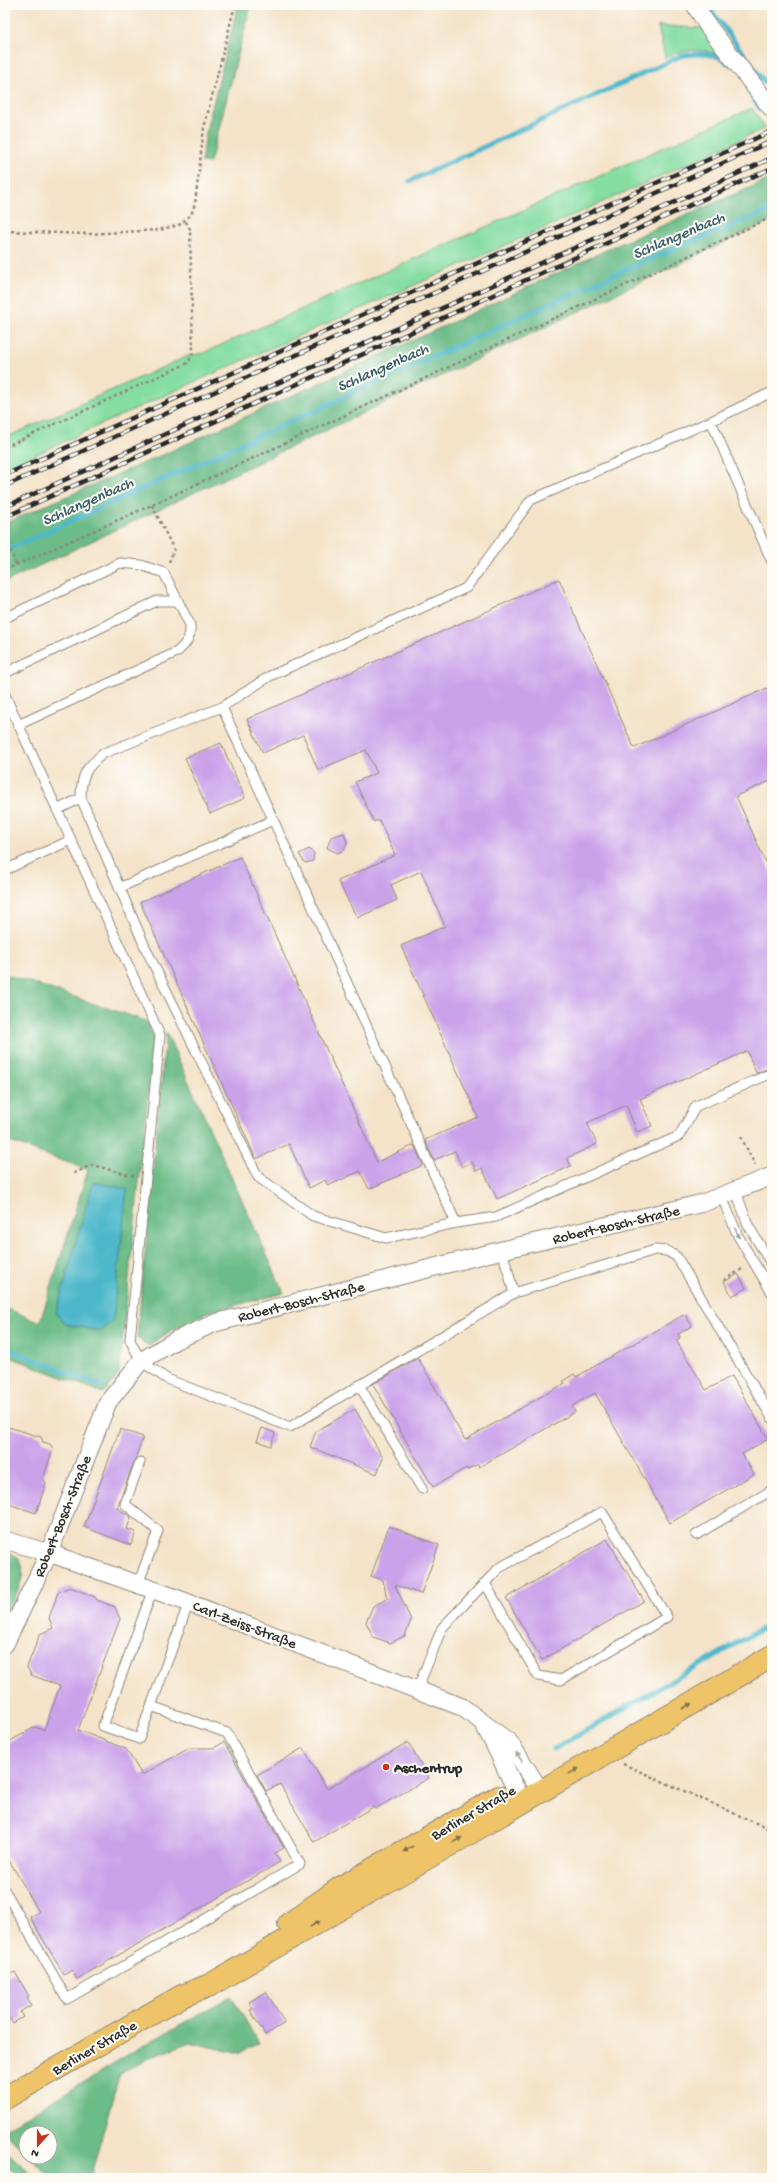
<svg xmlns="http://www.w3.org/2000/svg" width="777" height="2183" font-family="'Gochi Hand',sans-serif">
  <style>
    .green { fill: #85dda2; stroke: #588466 }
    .forest { fill: #6cbc88; stroke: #4c745a }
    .water { fill: #4eb8cb; stroke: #3c727b }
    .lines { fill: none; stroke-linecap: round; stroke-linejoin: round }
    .stream { stroke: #4eb8cb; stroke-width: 5 }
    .building { fill: #caa2ea }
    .service-casing { stroke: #90877a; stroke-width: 11 }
    .minor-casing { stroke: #90877a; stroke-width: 19 }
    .primary-casing { stroke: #90877a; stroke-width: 24 }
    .path { stroke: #90877a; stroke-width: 2.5; stroke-dasharray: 3 3; stroke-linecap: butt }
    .service { stroke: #fff; stroke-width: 9 }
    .minor { stroke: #fff; stroke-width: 17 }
    .primary { stroke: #efc469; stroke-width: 22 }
    .rail-casing { stroke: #2b2b2b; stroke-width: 4.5 }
    .rail { stroke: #fdfcf7; stroke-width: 3; stroke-dasharray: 9; stroke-linecap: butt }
    .oneway { fill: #a0a0a0 }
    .oneway2 { fill: #837047 }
    .poi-dot { fill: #c8321e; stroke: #fdfcf7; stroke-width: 1.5 }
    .labels { text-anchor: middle; stroke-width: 4; stroke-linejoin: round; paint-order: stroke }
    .street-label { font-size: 15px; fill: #2b2b2b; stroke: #fdfcf7 }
    .poi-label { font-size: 15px; font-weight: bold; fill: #2b2b2b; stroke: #fdfcf7; text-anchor: start }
    .water-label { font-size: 16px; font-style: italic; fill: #375c63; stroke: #fdfcf7 }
  </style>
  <rect width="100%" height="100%" fill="#fdfcf7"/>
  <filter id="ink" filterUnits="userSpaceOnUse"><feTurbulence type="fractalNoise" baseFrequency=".025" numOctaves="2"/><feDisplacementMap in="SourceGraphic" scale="8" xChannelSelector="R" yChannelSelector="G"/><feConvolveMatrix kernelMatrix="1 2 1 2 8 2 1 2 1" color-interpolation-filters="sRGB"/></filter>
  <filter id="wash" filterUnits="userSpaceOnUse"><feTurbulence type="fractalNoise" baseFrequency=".012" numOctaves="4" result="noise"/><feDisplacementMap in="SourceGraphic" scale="16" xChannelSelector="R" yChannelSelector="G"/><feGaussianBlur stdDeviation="0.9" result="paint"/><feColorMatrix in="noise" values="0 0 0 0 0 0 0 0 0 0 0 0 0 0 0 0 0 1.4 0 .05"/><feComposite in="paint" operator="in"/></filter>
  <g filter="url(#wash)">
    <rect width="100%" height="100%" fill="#f4e3c9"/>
    <path class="green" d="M658,26L702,28L723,56C702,48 686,48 665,58Z
      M752,108L765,128C514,246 256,350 5,469V438L188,356L203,353Z"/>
    <path class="forest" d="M238,5H251L210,163L201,162L207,127Z
      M772,178V220L5,582V523L162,455L455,321L615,246Z
      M5,974L146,1021L154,1037L119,1375L103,1393L5,1355V1308L40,1322L88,1170L5,1140Z
      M166,1032L284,1293L208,1312L170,1331L149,1346L137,1338Z
      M5,1551C39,1560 15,1596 5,1616Z
      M231,1996L259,2043L240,2054L190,2042L146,2059L120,2073L90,2178H52L30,2157H50V2133H26V2153L5,2133V2129L139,2048Z
      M5,2150L36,2178H20L5,2164Z"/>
    <path class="water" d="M93,1182L127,1189L113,1320L101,1331L65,1324L56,1313Z"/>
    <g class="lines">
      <path class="stream" d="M707,5L772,92
        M749,92L760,109
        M410,181L681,56C695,53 717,52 729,64
        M5,551L640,263L772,209
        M5,1348L100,1385
        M554,1749L772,1623"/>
    </g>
    <g id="blocks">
      <path class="building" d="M559,579L634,748L772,686V780L736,796L772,876V1067L756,1073L747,1051L640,1099L652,1126L637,1132L626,1105L587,1123L597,1144L567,1158L571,1166L497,1199L482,1168L476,1171L472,1162L462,1167L455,1151L434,1160L425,1140L478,1117L401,946L445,926L421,871L391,885L397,900L357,918L338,881L395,855L379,820L374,822L355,782L377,773L366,750L318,770L303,735L263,753L247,719Z
        M221,743L245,798L210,814L185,758Z
        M344,833L347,843L344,850L338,853L327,848L331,837Z
        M309,849L314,853L313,861L305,863L299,854Z
        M240,857L377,1162L414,1145L423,1165L369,1189L360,1171L328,1186L325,1180L309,1188L289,1144L256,1159L140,902Z
        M738,1274L746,1288L732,1296L724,1282Z
        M685,1314L692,1326L678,1334L680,1338L676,1340L706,1390L732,1376L768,1439L742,1454L754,1474L670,1523L595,1393L572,1406L575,1412L479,1467L478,1464L467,1470L466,1468L433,1487L373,1384L418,1358L465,1440L565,1383L563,1381L574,1374L576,1377Z
        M355,1409L383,1458L377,1474L310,1447L316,1431Z
        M5,1426L41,1437L43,1442L50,1444L53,1449L43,1478L46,1483L36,1513L5,1503Z
        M262,1428L275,1433L271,1446L257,1441Z
        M120,1429L143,1437L117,1508L131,1517L127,1529L136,1532L131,1545L84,1527Z
        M389,1526L439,1545L421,1594L395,1585L411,1620L405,1636L390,1643L373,1637L366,1622L373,1606L387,1599L383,1580L371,1576Z
        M607,1539L644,1601L542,1660L506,1598Z
        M70,1587L95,1597L97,1600L115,1607L120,1619L78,1730L126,1749L142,1775L189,1748H214L224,1742L284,1848L275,1853L280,1862L77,1979L72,1970L64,1975L30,1917L39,1912L5,1853V1744L35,1727L44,1730L60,1686L31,1675L27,1667L40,1634L53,1628L49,1618L58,1592Z
        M408,1742L429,1778L375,1809L373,1807L314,1842L280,1784L266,1791L257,1775L303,1748L327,1789Z
        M15,1972L29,1996L27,1997L31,2005L20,2012L23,2017L13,2023L9,2018L5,2021V1977Z
        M266,1992L285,2023L265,2035L250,2010L253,2009L249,2002Z"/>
    </g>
  </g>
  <g filter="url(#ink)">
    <use href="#blocks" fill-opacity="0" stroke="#90877a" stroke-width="1"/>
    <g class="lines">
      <g class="service-casing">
        <path id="service" d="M772,392L711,421L772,562
          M711,421L531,500L466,588L270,676L222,707L104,753C86,767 81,775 81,798L146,949L258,1177L313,1216L386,1238L456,1223L496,1217L679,1136L696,1106L772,1073
          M5,618L120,563L141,565L164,573L190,625C191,638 186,644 177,652L18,725
          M5,673L157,601H177
          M5,695L160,1035L130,1340L141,1361L167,1379L290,1427L514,1293L655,1250L667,1251L677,1257L772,1418
          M222,707L456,1223
          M57,810L81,798
          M5,870L71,840
          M119,888L273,820
          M736,1191L748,1225L772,1265
          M722,1197L738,1236L772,1293
          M502,1250L514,1293
          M359,1385L422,1489
          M696,1535L772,1490
          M138,1584L158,1531L125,1504L140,1462
          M153,1589L103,1726L139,1739L189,1602
          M417,1690L442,1628L499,1568L602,1512L667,1617L561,1680L538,1676L485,1583
          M5,1891L67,1999L300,1864L227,1733L151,1706"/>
      </g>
      <g class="minor-casing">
        <path id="minor" d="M695,5L708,26L772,109
          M5,1540L49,1553L165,1594L462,1707L510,1743L540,1790
          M5,1644L49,1553L108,1402L141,1361L176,1340L215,1323L502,1250L703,1203L772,1176
          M486,1729C500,1752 508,1778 523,1801"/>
      </g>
      <g class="primary-casing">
        <path id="primary" d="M289,1924L340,1888L499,1797
          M5,2098L182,1996L210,1985L772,1656"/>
      </g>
      <path class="path" d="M5,231L87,234L159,230L179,225L191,215L195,204L204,128L235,5
        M5,447L188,363L193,353L190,229L185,220
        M152,505L174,550L169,562
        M5,542L7,541L16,565
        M5,570L152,505L772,217
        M741,1137L755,1165
        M74,1173L92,1165L134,1176
        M724,1280L744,1268
        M623,1764L772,1830"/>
      <use href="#service" class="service"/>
      <use href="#minor" class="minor"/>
      <use href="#primary" class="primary"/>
      <g class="rail-casing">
        <path id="rail" d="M5,475L772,131
          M5,486L772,141
          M5,507L772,158
          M5,517L772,168"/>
      </g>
      <use href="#rail" class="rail"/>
    </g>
    <defs><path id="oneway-solid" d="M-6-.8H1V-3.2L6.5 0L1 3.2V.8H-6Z"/></defs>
    <g class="oneway">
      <use href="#oneway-solid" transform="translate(737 1233) rotate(66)"/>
      <use href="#oneway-solid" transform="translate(519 1757) rotate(-124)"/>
    </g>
    <g class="oneway2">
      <use href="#oneway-solid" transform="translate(687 1706) rotate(-30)"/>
      <use href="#oneway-solid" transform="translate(574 1771) rotate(-29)"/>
      <use href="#oneway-solid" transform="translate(457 1840) rotate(-31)"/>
      <use href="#oneway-solid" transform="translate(408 1849) rotate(150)"/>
      <use href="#oneway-solid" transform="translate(315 1924) rotate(-30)"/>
    </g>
  </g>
  <circle class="poi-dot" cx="386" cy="1767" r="4"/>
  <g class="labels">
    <g class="street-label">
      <text transform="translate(616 1224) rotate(-13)" y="5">Robert-Bosch-Straße</text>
      <text transform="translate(301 1301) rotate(-14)" y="5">Robert-Bosch-Straße</text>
      <text transform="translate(62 1516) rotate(-68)" y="5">Robert-Bosch-Straße</text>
      <text transform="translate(245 1624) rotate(21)" y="5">Carl-Zeiss-Straße</text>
      <text transform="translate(473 1812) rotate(-30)" y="5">Berliner Straße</text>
      <text transform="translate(94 2047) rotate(-30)" y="5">Berliner Straße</text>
    </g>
    <g class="poi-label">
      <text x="394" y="1772">Aschentrup</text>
    </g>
    <g class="water-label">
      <text transform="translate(678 234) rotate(-23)" y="6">Schlangenbach</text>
      <text transform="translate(382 366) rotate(-24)" y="6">Schlangenbach</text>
      <text transform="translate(87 500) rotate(-24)" y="6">Schlangenbach</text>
    </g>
  </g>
  <rect width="777" height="2183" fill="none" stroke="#fdfcf7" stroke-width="20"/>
  <g transform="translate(38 2145) rotate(201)"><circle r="19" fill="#fdfcf7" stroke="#a9a8a5"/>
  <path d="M0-3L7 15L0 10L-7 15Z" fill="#c8321e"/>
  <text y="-6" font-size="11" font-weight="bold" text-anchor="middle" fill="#2b2b2b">N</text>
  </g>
</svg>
